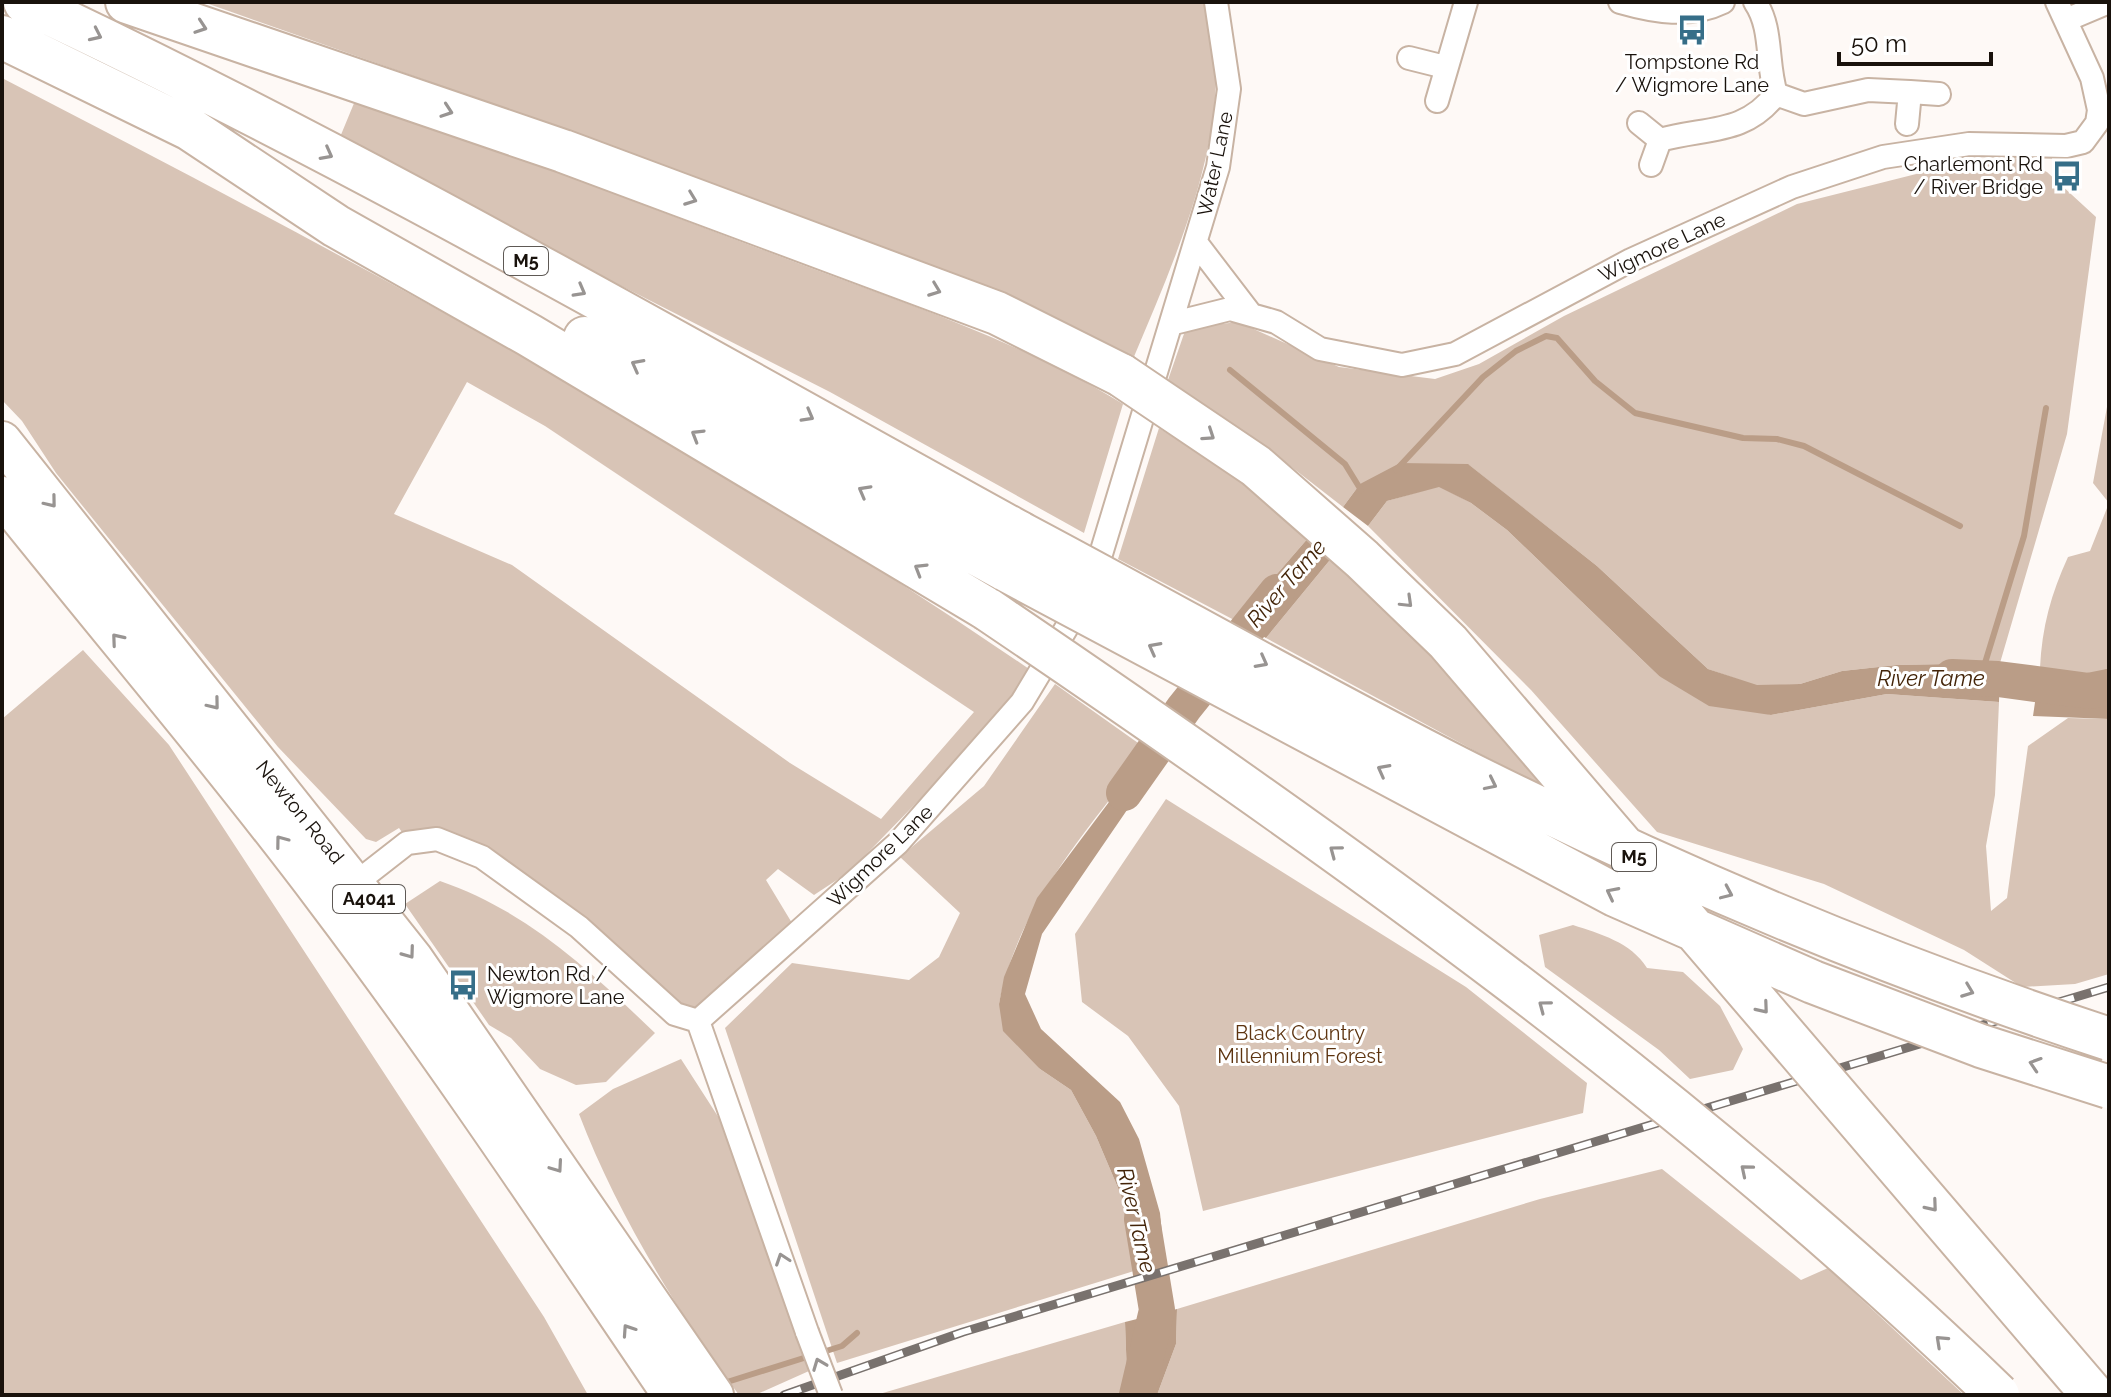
<svg xmlns="http://www.w3.org/2000/svg" width="2111" height="1397" font-family="Raleway,sans-serif">
  <style>
    .green { fill: #d8c4b6; fill-rule: evenodd }
    .water { fill: #ba9d87 }
    .lines { fill: none; stroke-linecap: round; stroke-linejoin: round }
    .stream { stroke: #ba9d87; stroke-width: 6 }
    .river { stroke: #ba9d87; stroke-width: 36 }
    .minor-casing { stroke: #c8b3a3; stroke-width: 26 }
    .trunk-casing { stroke: #c8b3a3; stroke-width: 42 }
    .motorway-casing { stroke: #c8b3a3; stroke-width: 46 }
    .minor { stroke: #fff; stroke-width: 22 }
    .trunk { stroke: #fff; stroke-width: 38 }
    .motorway { stroke: #fff; stroke-width: 42 }
    .rail-casing { stroke: #79726e; stroke-width: 9 }
    .rail { stroke: #fff; stroke-width: 6; stroke-dasharray: 18; stroke-linecap: butt }
    .minor-bridge-casing { stroke: #c8b3a3; stroke-width: 26; stroke-linecap: butt }
    .motorway-bridge-casing { stroke: #c8b3a3; stroke-width: 46; stroke-linecap: butt }
    .minor-bridge { stroke: #fff; stroke-width: 22 }
    .motorway-bridge { stroke: #fff; stroke-width: 42 }
    .oneway { stroke: #989492 }
    .labels { text-anchor: middle; stroke-width: 6; stroke-linejoin: round; paint-order: stroke }
    .shield { fill: #fff; stroke: #5e5955; stroke-width: 2 }
    .shield-label { font-size: 18px; font-weight: bold; fill: #19120c }
    .poi-label { font-size: 20px; fill: #19120c; stroke: #fff }
    .street-label { font-size: 20px; fill: #19120c; stroke: #fff }
    .park-label { font-size: 20px; fill: #5d3410; stroke: #fff }
    .water-label { font-size: 22px; font-style: italic; fill: #432408; stroke: #fff }
  </style>
  <rect width="100%" height="100%" fill="#fef9f6"/>
  <path class="green" d="M203,2H1205C1210,27 1217,56 1216,82C1213,176 1169,273 1133,359C1030,299 916,261 806,218C606,142 404,73 203,2Z
    M2,78C354,260 705,447 1032,671L1001,716L960,758L849,872L814,895L778,869L766,880L792,923L696,1009H683L489,850C454,831 443,829 404,835L399,828L376,842L366,839L278,747L102,530L56,473L22,421L2,400ZM467,382L545,426L974,712L881,819L790,763L512,565L394,514Z
    M357,96C504,152 652,208 800,264C908,304 1024,343 1123,404L1084,533L830,392L338,142Z
    M2016,158L2047,172L2096,217L2067,434L2000,663L1897,665L1842,671L1800,684L1757,686L1708,669L1597,566L1469,465L1360,484L1343,507L1267,448L1168,380L1186,328L1238,322L1339,367L1435,379L1479,364L1564,316L1797,204L1948,166Z
    M2109,396V668L2092,674L2040,668C2042,627 2051,594 2068,557L2090,551L2109,503L2093,483Z
    M1159,428L1244,483L1309,537L1236,621L1118,559Z
    M1439,486L1471,503L1507,530L1659,676L1771,715L1887,694L1999,702L1995,795L1986,846L1991,911L2007,898L2028,746L2068,718L2109,719V974L2075,984L2022,987L1964,950L1824,884L1657,832L1531,690L1368,526L1387,501Z
    M1334,555L1387,602L1564,799L1266,638Z
    M83,650L169,745L544,1317L588,1395H2V719Z
    M1055,684L1148,750C1088,830 1018,904 999,1004L1040,1069L1071,1090L1096,1136L1121,1195L1134,1271L837,1363L725,1028L792,963L909,980L939,957L960,913L900,857L984,786Z
    M1166,799L1466,987L1587,1083L1583,1113L1203,1211L1179,1106L1128,1036L1082,1002L1075,934Z
    M440,881C529,912 588,969 655,1033L606,1082L576,1085L540,1069L511,1038L489,1025L405,904Z
    M1573,925C1600,934 1631,942 1647,968L1683,972L1720,1006L1743,1049L1733,1070L1690,1079L1659,1050L1545,967L1539,935Z
    M681,1059L719,1118L809,1371L755,1395H739C677,1312 616,1211 579,1114L613,1089Z
    M1662,1169L1801,1280L1828,1268L1964,1395H1157L1176,1344L1177,1309L1540,1199Z
    M1125,1322L1127,1377L1118,1395H876Z"/>
  <path class="water" d="M1400,463L1468,464L1597,566L1708,669L1757,685L1800,684L1842,671L1897,665L2000,663L1999,702L1887,694L1771,715L1709,706L1659,676L1507,530L1471,503L1439,487L1387,501L1368,526L1343,507L1360,484Z
    M1309,537L1334,555L1266,638L1236,621Z
    M2040,668L2092,674L2109,668V719L2033,716Z
    M1148,750L1162,759L1042,934L1025,994L1041,1029L1120,1102L1139,1139L1160,1213L1165,1264L1134,1271L1121,1195L1096,1136L1071,1090L1040,1069L1003,1031L999,1004L1004,977L1037,898Z
    M1177,1309L1176,1344L1157,1395H1118L1127,1377L1125,1322Z"/>
  <g class="lines">
    <path class="stream" d="M1230,370L1345,464L1361,490
      M1396,470L1483,377L1516,351L1546,336L1557,338L1595,381L1635,413L1743,438L1777,439L1804,446L1960,526
      M1985,663L2024,536L2046,408
      M724,1383L842,1346L857,1333"/>
    <path class="river" d="M1952,677L1998,679L2089,691L2109,687
      M1124,793L1184,708L1277,592
      M1137,1395L1157,1310L1142,1219"/>
    <g class="minor-casing">
      <path id="minor" d="M1620,2C1655,12 1690,18 1723,2
        M1755,2C1773,28 1766,63 1776,94L1804,104L1868,90L1910,92L1907,124
        M2066,20L2109,2
        M1409,58L1445,67
        M1910,92L1939,94
        M1437,101L1466,2
        M1639,123L1660,140C1706,127 1745,135 1776,94
        M1651,165L1660,140
        M1197,244L1249,312
        M1174,323L1230,309L1276,322L1320,349L1402,365L1455,354L1631,260L1792,187L1883,157L1969,144L2066,146L2083,142L2097,123L2099,110L2092,78L2057,2
        M348,889L407,843L437,839L482,857L579,927L675,1014L698,1021L898,843L1022,702L1091,587L1218,167L1229,89L1216,2
        M698,1021L807,1332"/>
    </g>
    <g class="trunk-casing">
      <path id="trunk" d="M2,441L413,958L714,1395
        M2,496C110,631 222,762 326,900C448,1061 559,1229 672,1395"/>
    </g>
    <g class="motorway-casing">
      <path id="motorway" d="M25,2C365,162 691,352 1020,533
        M127,2L563,151L997,313L1121,375
        M2,37L190,129L336,226L529,335L987,609
        M585,338L1006,570"/>
    </g>
    <use href="#minor" class="minor"/>
    <use href="#trunk" class="trunk"/>
    <use href="#motorway" class="motorway"/>
    <g class="rail-casing">
      <path id="rail" d="M784,1395L963,1332L2109,987"/>
    </g>
    <use href="#rail" class="rail"/>
    <g class="minor-bridge-casing">
      <path id="minor-bridge" d="M807,1332L831,1395"/>
    </g>
    <g class="motorway-bridge-casing">
      <path id="motorway-bridge" d="M1121,375L1256,466L1362,559L1448,642L2093,1395
        M1020,533C1173,614 1324,701 1478,778C1682,880 1893,968 2109,1039
        M1006,570L1615,895L1813,982L1981,1046L2109,1087
        M987,609C1340,848 1690,1097 1998,1395"/>
    </g>
    <use href="#minor-bridge" class="minor-bridge"/>
    <use href="#motorway-bridge" class="motorway-bridge"/>
  </g>
  <defs><path id="oneway-chevron" d="M-2-3.5L2.5 0L-2 3.5" fill="none" stroke-width="1.6" stroke-linecap="round" stroke-linejoin="round" transform="scale(2)"/></defs>
  <g class="oneway">
    <use href="#oneway-chevron" transform="translate(201 27) rotate(19)"/>
    <use href="#oneway-chevron" transform="translate(96 35) rotate(25)"/>
    <use href="#oneway-chevron" transform="translate(447 111) rotate(19)"/>
    <use href="#oneway-chevron" transform="translate(327 154) rotate(28)"/>
    <use href="#oneway-chevron" transform="translate(691 199) rotate(21)"/>
    <use href="#oneway-chevron" transform="translate(935 290) rotate(21)"/>
    <use href="#oneway-chevron" transform="translate(580 291) rotate(29)"/>
    <use href="#oneway-chevron" transform="translate(637 365) rotate(-152)"/>
    <use href="#oneway-chevron" transform="translate(808 416) rotate(29)"/>
    <use href="#oneway-chevron" transform="translate(697 435) rotate(-149)"/>
    <use href="#oneway-chevron" transform="translate(1209 435) rotate(34)"/>
    <use href="#oneway-chevron" transform="translate(864 491) rotate(-151)"/>
    <use href="#oneway-chevron" transform="translate(51 502) rotate(51)"/>
    <use href="#oneway-chevron" transform="translate(920 569) rotate(-149)"/>
    <use href="#oneway-chevron" transform="translate(1407 602) rotate(44)"/>
    <use href="#oneway-chevron" transform="translate(117 639) rotate(-130)"/>
    <use href="#oneway-chevron" transform="translate(1154 648) rotate(-152)"/>
    <use href="#oneway-chevron" transform="translate(1262 662) rotate(28)"/>
    <use href="#oneway-chevron" transform="translate(214 704) rotate(51)"/>
    <use href="#oneway-chevron" transform="translate(1383 770) rotate(-152)"/>
    <use href="#oneway-chevron" transform="translate(1491 784) rotate(26)"/>
    <use href="#oneway-chevron" transform="translate(281 841) rotate(-127)"/>
    <use href="#oneway-chevron" transform="translate(1335 851) rotate(-143)"/>
    <use href="#oneway-chevron" transform="translate(1612 893) rotate(-153)"/>
    <use href="#oneway-chevron" transform="translate(1727 893) rotate(24)"/>
    <use href="#oneway-chevron" transform="translate(409 953) rotate(54)"/>
    <use href="#oneway-chevron" transform="translate(1968 991) rotate(21)"/>
    <use href="#oneway-chevron" transform="translate(1544 1006) rotate(-143)"/>
    <use href="#oneway-chevron" transform="translate(1763 1008) rotate(50)"/>
    <use href="#oneway-chevron" transform="translate(2035 1064) rotate(-162)"/>
    <use href="#oneway-chevron" transform="translate(557 1167) rotate(55)"/>
    <use href="#oneway-chevron" transform="translate(1746 1170) rotate(-140)"/>
    <use href="#oneway-chevron" transform="translate(1932 1206) rotate(50)"/>
    <use href="#oneway-chevron" transform="translate(782 1259) rotate(-109)"/>
    <use href="#oneway-chevron" transform="translate(628 1330) rotate(-124)"/>
    <use href="#oneway-chevron" transform="translate(1941 1341) rotate(-137)"/>
    <use href="#oneway-chevron" transform="translate(819 1364) rotate(-111)"/>
  </g>
  <defs>
    <g id="bus-bare" transform="scale(2.4)"><path d="M-5-6H5V4H4V6H2V4H-2V6H-4V4H-5ZM-3.5-4V0h7V-4ZM-3.5 1.2v1.5H-2V1.2ZM2 1.2v1.5H3.5V1.2Z" fill="#366e88" stroke="#fff" stroke-width="2.5" paint-order="stroke"/></g>
  </defs>
  <g fill-rule="evenodd">
    <use href="#bus-bare" x="1692" y="30"/>
    <use href="#bus-bare" x="2067" y="176"/>
    <use href="#bus-bare" x="463" y="985"/>
  </g>
  <g class="labels">
    <g class="shield">
      <rect x="504" y="247" width="44" height="28" rx="6"/>
      <rect x="1612" y="843" width="44" height="28" rx="6"/>
      <rect x="333" y="885" width="72" height="28" rx="6"/>
    </g>
    <g class="shield-label">
      <text x="526" y="267">M5</text>
      <text x="1634" y="863">M5</text>
      <text x="369" y="905">A4041</text>
    </g>
    <g class="poi-label">
      <text x="1692" y="69">Tompstone Rd<tspan x="1692" dy="23">/ Wigmore Lane</tspan></text>
      <text x="2043" y="171" text-anchor="end">Charlemont Rd<tspan x="2043" dy="23">/ River Bridge</tspan></text>
      <text x="487" y="981" text-anchor="start">Newton Rd /<tspan x="487" dy="23">Wigmore Lane</tspan></text>
    </g>
    <g class="street-label">
      <text transform="translate(1215 164) rotate(-78)" y="7">Water Lane</text>
      <text transform="translate(1662 247) rotate(-25)" y="7">Wigmore Lane</text>
      <text transform="translate(300 812) rotate(51)" y="7">Newton Road</text>
      <text transform="translate(880 856) rotate(-44)" y="7">Wigmore Lane</text>
    </g>
    <g class="park-label">
      <text x="1300" y="1040">Black Country<tspan x="1300" dy="23">Millennium Forest</tspan></text>
    </g>
    <g class="water-label">
      <text transform="translate(1286 583) rotate(-49)" y="8">River Tame</text>
      <text x="1931" y="686">River Tame</text>
      <text transform="translate(1137 1220) rotate(77)" y="8">River Tame</text>
    </g>
  </g>
  <rect width="2111" height="1397" fill="none" stroke="#19120c" stroke-width="8"/>
  <path d="M1839 52v12h152v-12" fill="none" stroke="#19120c" stroke-width="4"/>
  <text x="1851" y="52" font-size="24" fill="#19120c" stroke="#ffffff" stroke-width="6" paint-order="stroke">50 m</text>
</svg>
